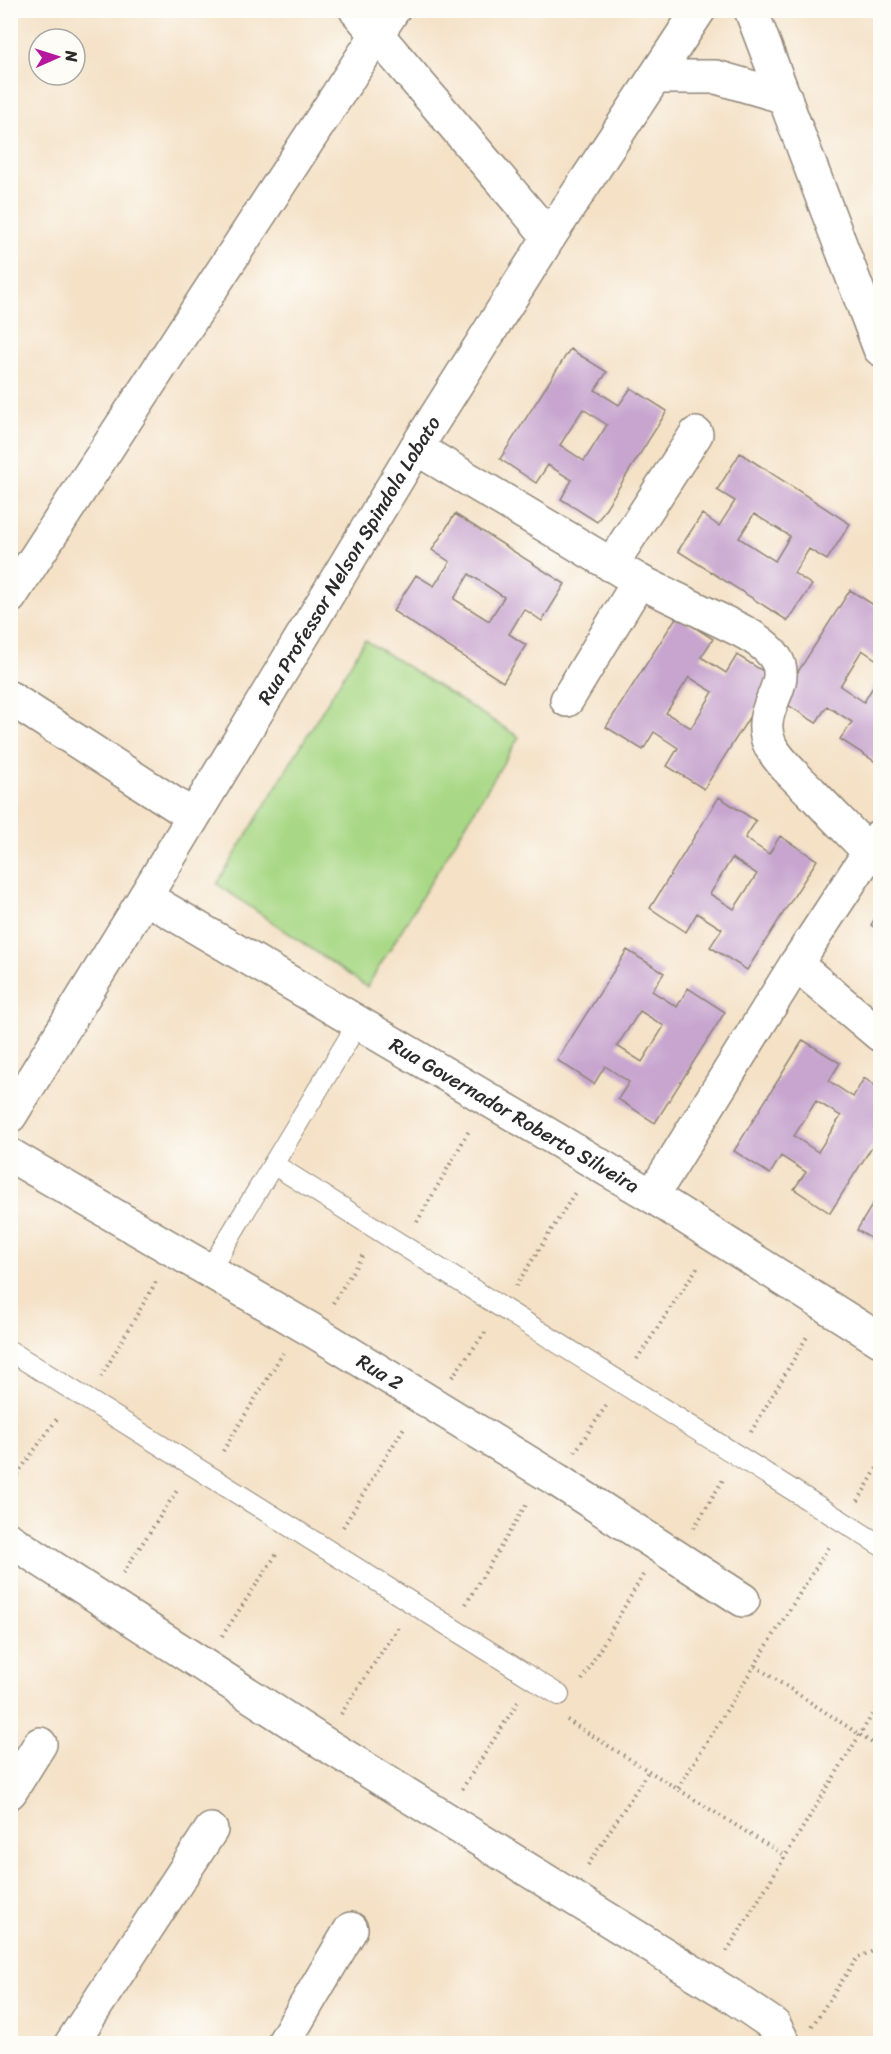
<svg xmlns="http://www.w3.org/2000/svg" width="891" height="2054" font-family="Sriracha,sans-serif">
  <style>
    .green { fill: #a8d885; stroke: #6a8258; stroke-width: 1.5 }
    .building { fill: #c7a5cf; fill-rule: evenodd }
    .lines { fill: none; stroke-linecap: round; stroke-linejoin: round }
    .service-casing { stroke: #908678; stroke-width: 22 }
    .minor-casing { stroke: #908678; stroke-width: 36 }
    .path { stroke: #908678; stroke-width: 4; stroke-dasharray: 1.5 4.5; stroke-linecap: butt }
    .service { stroke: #fff; stroke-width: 20 }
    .minor { stroke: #fff; stroke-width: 33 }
    .labels { text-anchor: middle; stroke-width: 5; stroke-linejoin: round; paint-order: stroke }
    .street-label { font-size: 20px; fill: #2b2b2b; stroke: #fdfcf7 }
  </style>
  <rect width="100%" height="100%" fill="#fdfcf7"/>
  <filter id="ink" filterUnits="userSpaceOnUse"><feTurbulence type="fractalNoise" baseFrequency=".0167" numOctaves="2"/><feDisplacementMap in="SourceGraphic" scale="12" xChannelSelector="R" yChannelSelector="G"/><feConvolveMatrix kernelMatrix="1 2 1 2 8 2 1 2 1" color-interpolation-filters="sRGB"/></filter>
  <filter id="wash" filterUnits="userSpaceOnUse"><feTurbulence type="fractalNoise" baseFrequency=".008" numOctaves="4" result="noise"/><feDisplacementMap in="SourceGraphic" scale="24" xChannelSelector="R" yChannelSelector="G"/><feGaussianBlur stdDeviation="1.35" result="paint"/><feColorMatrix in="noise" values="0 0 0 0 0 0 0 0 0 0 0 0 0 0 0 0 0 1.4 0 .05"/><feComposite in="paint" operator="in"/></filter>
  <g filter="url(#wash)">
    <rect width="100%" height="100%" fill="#f4e1c6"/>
    <path class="green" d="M365,640L519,737L367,987L217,884Z"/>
    <g id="blocks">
      <path class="building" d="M570,349L607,372L595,390L619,405L631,388L667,411L597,522L561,499L572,480L548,465L536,483L500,459ZM583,409L607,425L584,461L560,445Z
        M740,453L850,524L827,560L809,549L794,573L812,585L788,621L678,551L702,514L719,526L735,501L717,490ZM754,514L790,536L775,561L739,538Z
        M455,514L565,584L542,621L524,609L509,634L526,645L503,682L393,611L416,575L434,586L450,562L432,550ZM469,574L504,597L489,621L454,599Z
        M850,590L880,609V622L875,631L880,634V662L862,650L840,686L864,702L880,675V757L877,763L840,739L852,722L827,706L816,723L780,700Z
        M677,616L713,639L701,657L726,673L737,655L774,678L704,789L667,766L678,748L654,732L643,750L606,727ZM689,677L713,692L691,728L666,713Z
        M719,797L756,821L745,838L769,854L780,836L817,860L747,970L710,947L722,929L697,913L686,932L650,908ZM732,858L757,874L734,909L710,894Z
        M880,910V931L871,925Z
        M627,950L664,973L652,991L677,1007L688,988L725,1012L655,1123L618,1099L629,1082L605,1066L594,1084L557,1060ZM640,1011L664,1026L642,1062L617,1046Z
        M803,1040L840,1063L829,1081L853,1097L864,1078L880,1089V1134L830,1213L794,1189L806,1172L781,1156L770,1174L734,1151ZM816,1101L841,1116L818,1152L794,1136Z
        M880,1192V1244L857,1230Z"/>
    </g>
  </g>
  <g filter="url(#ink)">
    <use href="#blocks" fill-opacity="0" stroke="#908678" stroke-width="1.5"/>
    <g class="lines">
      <g class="service-casing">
        <path id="service" d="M273,1164L880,1545
          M209,1271L358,1023
          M10,1351L559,1695"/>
      </g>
      <g class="minor-casing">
        <g id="minor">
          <path d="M356,10L549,237"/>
          <path d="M751,10L880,349"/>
          <path d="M655,77H716L785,97"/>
          <path d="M416,448L639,581L740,630C824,674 746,699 771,747C781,764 797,778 811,792C830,812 850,832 869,852"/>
          <path d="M611,565L696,434"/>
          <path d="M10,597L393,10"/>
          <path d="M10,698L193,816"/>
          <path d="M567,700L639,581"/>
          <path id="s1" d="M145,897L652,1196L880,1340"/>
          <path d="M796,964L880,1035"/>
          <path id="s2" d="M10,1116L145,897L416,448L549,237L699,10"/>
          <path id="s3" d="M10,1155L315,1332L557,1480L743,1600"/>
          <path d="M652,1196L796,964L880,836"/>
          <path d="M10,1540L322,1742L730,1995L774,2025L784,2044"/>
          <path d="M10,1792L40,1744"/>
          <path d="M71,2044L211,1830"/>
          <path d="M283,2044L351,1929"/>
        </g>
      </g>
      <path class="path" d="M417,1222L470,1129
        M516,1286L576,1191
        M333,1303L364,1253
        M637,1359L699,1265
        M101,1377L157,1280
        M452,1377L487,1330
        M751,1432L808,1335
        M223,1451L283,1353
        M575,1452L606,1406
        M10,1484L59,1416
        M858,1501L880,1463
        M343,1527L405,1426
        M694,1528L724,1478
        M123,1573L178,1489
        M466,1604L527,1503
        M222,1636L278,1552
        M755,1666L880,1748
        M582,1680L643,1575
        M341,1714L398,1627
        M567,1720L785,1856
        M678,1788L830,1545
        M462,1789L518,1702
        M588,1865L649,1770
        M727,1951L880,1702
        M812,2026L857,1958L880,1948"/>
      <use href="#service" class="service"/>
      <use href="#minor" class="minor"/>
    </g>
  </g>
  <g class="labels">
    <g class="street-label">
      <text dy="7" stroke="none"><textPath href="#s2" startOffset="651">Rua Professor Nelson Spindola Lobato</textPath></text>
      <text dy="7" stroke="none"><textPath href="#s1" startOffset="429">Rua Governador Roberto Silveira</textPath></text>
      <text dy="7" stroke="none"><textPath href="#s3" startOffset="429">Rua 2</textPath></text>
    </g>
  </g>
  <rect width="891" height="2054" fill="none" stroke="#fdfcf7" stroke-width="36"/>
  <g transform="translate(57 57) rotate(87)"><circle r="28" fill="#fdfcf7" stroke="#a9a8a5" stroke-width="1.5"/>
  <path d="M0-4.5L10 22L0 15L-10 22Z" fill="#b5179e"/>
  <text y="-9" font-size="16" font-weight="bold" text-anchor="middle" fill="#2b2b2b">N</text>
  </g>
</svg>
